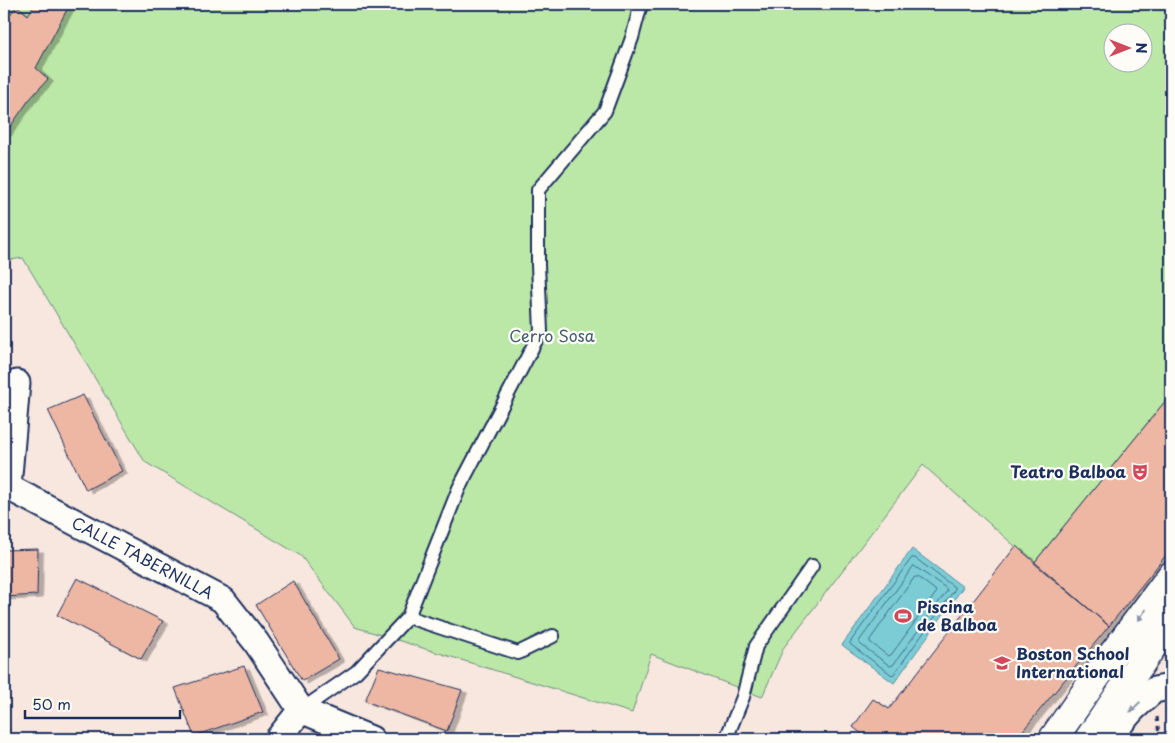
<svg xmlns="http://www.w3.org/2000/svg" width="1175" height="743" font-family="'Playpen Sans',sans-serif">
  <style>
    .green { fill: #bbe8a6; stroke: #6b8c82; fill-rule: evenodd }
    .water { fill: #7bccd5; stroke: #558da5 }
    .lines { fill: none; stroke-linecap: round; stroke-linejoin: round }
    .shore { stroke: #416e8e; stroke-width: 1 }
    .building { fill: #eeb7a3; stroke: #1b2f5e; filter: url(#shadow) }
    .service-casing { stroke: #1b2f5e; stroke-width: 16 }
    .minor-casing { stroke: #1b2f5e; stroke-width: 29 }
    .primary-casing { stroke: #1b2f5e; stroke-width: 31 }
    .path { stroke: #1b2f5e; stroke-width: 3; stroke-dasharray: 5 4; stroke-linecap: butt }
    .service { stroke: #fdfcf7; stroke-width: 12 }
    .minor { stroke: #fdfcf7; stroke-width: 25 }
    .primary { stroke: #fdfcf7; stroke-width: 28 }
    .oneway { fill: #8c96aa }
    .labels { text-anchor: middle; stroke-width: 4.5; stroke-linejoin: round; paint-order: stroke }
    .park-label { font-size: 16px; fill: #435d70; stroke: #fdfcf7 }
    .poi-label { font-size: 16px; font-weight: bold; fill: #1b2f5e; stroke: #fdfcf7; text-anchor: start }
    .street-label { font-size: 16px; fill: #1b2f5e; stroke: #fdfcf7 }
  </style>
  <defs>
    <filter id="shadow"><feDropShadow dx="5.5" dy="3" stdDeviation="0" flood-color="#0004"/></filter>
  </defs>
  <rect width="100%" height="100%" fill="#f8e7de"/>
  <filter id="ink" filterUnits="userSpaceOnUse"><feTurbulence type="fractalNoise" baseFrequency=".02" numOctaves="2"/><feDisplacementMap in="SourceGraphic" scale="10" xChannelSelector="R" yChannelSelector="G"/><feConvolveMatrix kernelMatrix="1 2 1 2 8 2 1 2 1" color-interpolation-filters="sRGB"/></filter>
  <g filter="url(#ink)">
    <path class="green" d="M4,4H1171V394L1034,563L923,465L784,647L762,697L651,654L632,713L355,627L301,556L145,462L23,258L4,261ZM1112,32H1142V62H1112Z"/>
    <path class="water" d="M912,549L963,587L894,683L842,645Z"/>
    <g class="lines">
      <path class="shore" d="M912,558H915L954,587L955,589L894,674L892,675L851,645L850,643Z
        M914,566L946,588L947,591L893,665L890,666L860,644L859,642Z
        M915,577H918L935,590L936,593L891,655L888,656L870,642V640Z"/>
    </g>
    <path class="building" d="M35,4H70L36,68L48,79L29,100L5,134L4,132V22L17,6L28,15Z
      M1171,394V549L1109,626L1034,563Z
      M83,395L122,471L86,490L48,410Z
      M1016,546L1109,626L1016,739H983L976,735L972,739H868L853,727L873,699L889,709Z
      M38,549L37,595L4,597V550Z
      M77,578L163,621L141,659L57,615Z
      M293,581L339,659L302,681L256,605Z
      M244,666L263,712L194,736L175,688Z
      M379,667L462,690L447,731L365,701Z"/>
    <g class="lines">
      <g class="service-casing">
        <path id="service" d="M408,617L518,653L553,636
          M301,710L356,672L408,617L459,488L541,331L538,265V190L605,111L632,38L641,4
          M726,739L743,697L756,646L812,566"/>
      </g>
      <g class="minor-casing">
        <g id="minor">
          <path id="s1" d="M8,487L223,600L256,642L301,710L371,739"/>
          <path d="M4,489L8,487L17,383"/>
          <path d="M278,739L301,710"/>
          <path d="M1107,739L1133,709L1154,690L1171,687"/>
        </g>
      </g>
      <g class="primary-casing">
        <path id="primary" d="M1053,739L1101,670L1171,576
          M1089,739L1171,619"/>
      </g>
      <path class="path" d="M1157,717L1159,735
        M1139,739C1150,734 1160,735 1171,738"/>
      <use href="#service" class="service"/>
      <use href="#minor" class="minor"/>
      <use href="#primary" class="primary"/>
    </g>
    <defs><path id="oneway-solid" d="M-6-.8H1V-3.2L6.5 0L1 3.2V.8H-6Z" transform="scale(1.25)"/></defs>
    <g class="oneway">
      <use href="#oneway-solid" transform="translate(1142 615) rotate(127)"/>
      <use href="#oneway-solid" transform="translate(1135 707) rotate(135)"/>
    </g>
  </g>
  <defs>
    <g id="theatre-bare" transform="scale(1.35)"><path d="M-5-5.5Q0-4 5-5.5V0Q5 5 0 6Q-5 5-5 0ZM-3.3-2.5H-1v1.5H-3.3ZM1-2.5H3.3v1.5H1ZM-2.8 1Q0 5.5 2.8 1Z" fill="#d1495b" stroke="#fdfcf7" stroke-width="2.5" paint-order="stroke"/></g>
    <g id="stadium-bare" transform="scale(1.35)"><path d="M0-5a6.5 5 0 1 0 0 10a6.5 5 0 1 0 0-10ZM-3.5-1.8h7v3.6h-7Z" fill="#d1495b" stroke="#fdfcf7" stroke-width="2.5" paint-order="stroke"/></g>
    <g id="school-bare" transform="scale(1.35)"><path d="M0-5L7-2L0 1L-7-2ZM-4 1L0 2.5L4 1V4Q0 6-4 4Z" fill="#d1495b" stroke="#fdfcf7" stroke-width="2.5" paint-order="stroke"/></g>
  </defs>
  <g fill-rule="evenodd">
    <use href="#theatre-bare" x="1140" y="472"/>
    <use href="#stadium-bare" x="903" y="616"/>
    <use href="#school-bare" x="1002" y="663"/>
  </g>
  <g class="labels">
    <g class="park-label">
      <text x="552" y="342">Cerro Sosa</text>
    </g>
    <g class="poi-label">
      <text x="1126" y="478" text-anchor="end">Teatro Balboa</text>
      <text x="917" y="613">Piscina<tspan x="917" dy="18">de Balboa</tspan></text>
      <text x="1016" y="660">Boston School<tspan x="1016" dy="18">International</tspan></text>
    </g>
    <g class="street-label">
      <text dy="6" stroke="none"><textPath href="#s1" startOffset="152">CALLE TABERNILLA</textPath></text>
    </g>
  </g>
  <rect width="1175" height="743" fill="none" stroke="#fdfcf7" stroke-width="20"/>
  <rect x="10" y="10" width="1155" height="723" fill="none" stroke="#1b2f5e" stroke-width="2" filter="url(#ink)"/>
  <g transform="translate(1128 48) rotate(90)"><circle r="24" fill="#fdfcf7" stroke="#a3aaba"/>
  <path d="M0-4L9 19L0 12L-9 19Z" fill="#d1495b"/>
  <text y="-8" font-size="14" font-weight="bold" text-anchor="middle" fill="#1b2f5e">N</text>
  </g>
  <path d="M25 710v8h155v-8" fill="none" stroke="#1b2f5e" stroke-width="2.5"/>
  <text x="32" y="710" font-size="15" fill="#1b2f5e" stroke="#fdfcf7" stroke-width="4" paint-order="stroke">50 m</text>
</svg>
